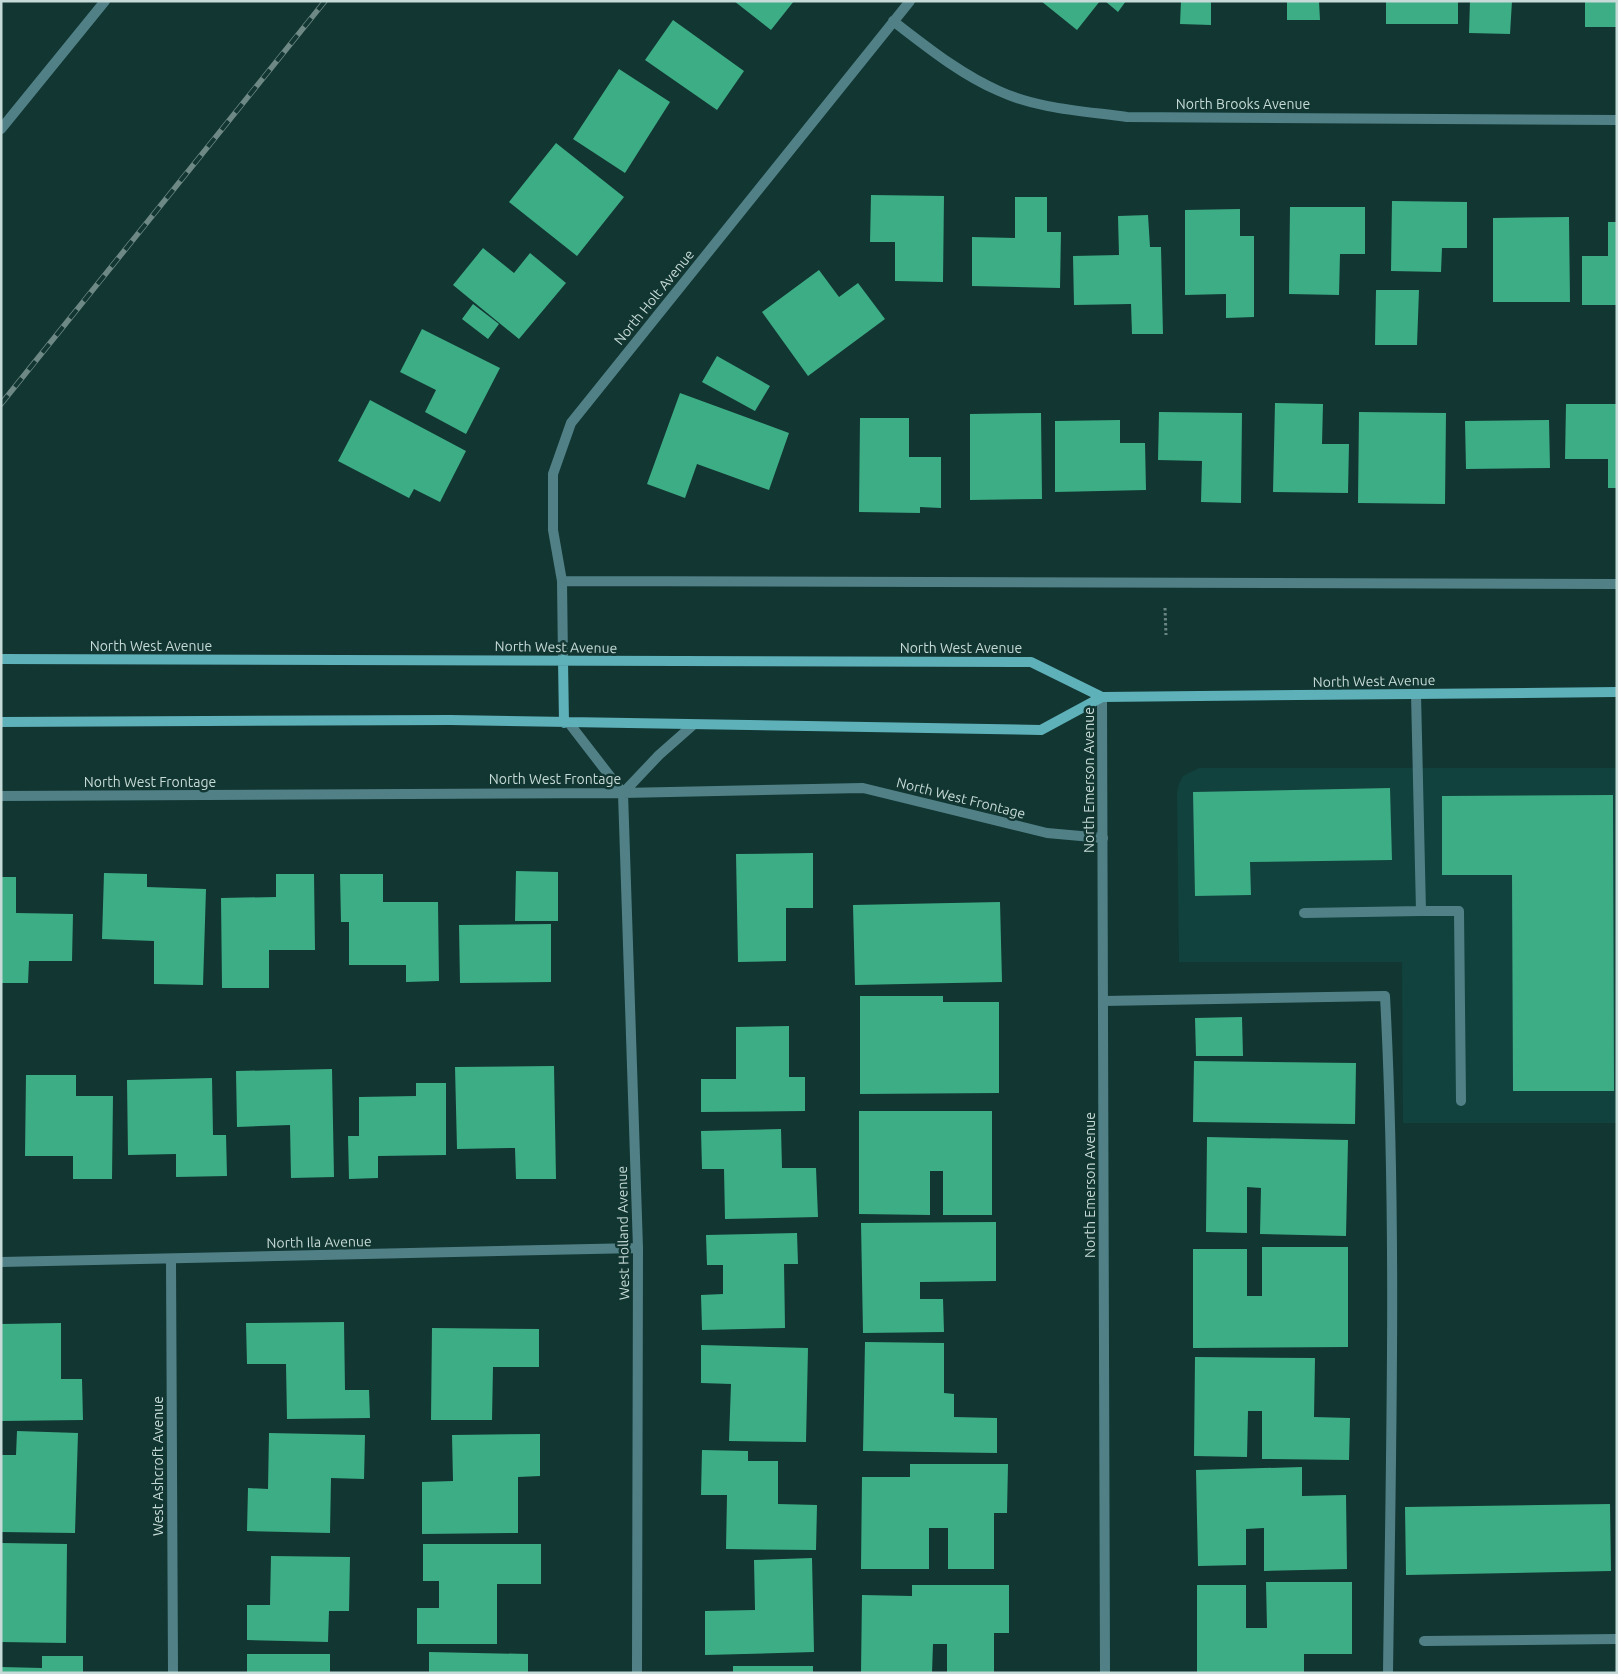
<svg xmlns="http://www.w3.org/2000/svg" width="1618" height="1674" font-family="Ubuntu,sans-serif">
  <style>
    .built { fill: #11423d }
    .building { fill: #3dad85 }
    .lines { fill: none; stroke-linecap: round; stroke-linejoin: round }
    .path { stroke: #6a8683; stroke-width: 3; stroke-dasharray: 2.5 2.5; stroke-linecap: butt }
    .service { stroke: #518187; stroke-width: 10 }
    .minor { stroke: #518187; stroke-width: 10 }
    .tertiary { stroke: #518187; stroke-width: 10 }
    .secondary { stroke: #5eb0b9; stroke-width: 10 }
    .rail-casing { stroke: #6d8885; stroke-width: 5.5 }
    .rail { stroke: #123632; stroke-width: 4; stroke-dasharray: 11; stroke-linecap: butt }
    .labels { text-anchor: middle; stroke-width: 5; stroke-linejoin: round; paint-order: stroke }
    .street-label { font-size: 14px; fill: #c6dad7; stroke: #123632 }
  </style>
  <rect width="100%" height="100%" fill="#123632"/>
  <path class="built" d="M1199,768H1617V1123H1403L1402,962H1179L1177,793L1179,784L1183,776Z"/>
  <path class="building" d="M734,1H794L771,30Z
    M1041,1H1100L1077,30Z
    M1105,1H1126L1118,12Z
    M1181,1H1211V25L1180,24Z
    M1287,1H1319L1320,20H1287Z
    M1386,1H1458V24H1386Z
    M1470,1H1512L1510,34L1469,33Z
    M1585,1H1617V27H1585Z
    M673,20L744,71L717,110L645,60Z
    M619,69L670,102L625,173L573,139Z
    M556,143L624,197L577,256L509,202Z
    M871,195L944,196L943,282L895,281V242H870Z
    M1015,197H1047V232H1061L1060,288L972,286V237L1015,238Z
    M1392,201L1467,202V248H1442L1441,272L1391,271Z
    M1290,207H1365V254H1340L1339,295L1289,294Z
    M1240,209V236H1254V317L1226,318V294L1185,295V210Z
    M1148,215L1150,247H1161L1163,334H1132L1131,304L1074,305L1073,256L1119,255L1118,216Z
    M1569,217L1570,302H1493V218Z
    M1608,222H1617V305H1582V256H1608Z
    M483,248L514,273L530,253L566,283L519,339L453,285Z
    M819,270L839,297L858,283L885,319L808,376L762,312Z
    M1376,290H1419L1417,345H1375Z
    M473,304L499,324L488,339L462,319Z
    M422,329L500,368L466,434L425,412L436,390L400,372Z
    M717,356L770,386L755,411L702,382Z
    M680,393L789,433L769,490L697,464L685,498L647,484Z
    M370,400L466,451L440,502L414,489L409,498L338,461Z
    M1275,403L1323,404L1322,444H1349L1348,493L1273,492Z
    M1566,404H1617V488H1608V459H1565Z
    M1159,412L1242,413L1241,503L1201,502L1202,461L1158,460Z
    M1359,412L1446,413L1445,504L1358,503Z
    M1041,413L1042,499L970,500V414Z
    M860,418H909V457H941V508L920,507V513L859,512Z
    M1120,420V443H1145L1146,490L1055,492V421Z
    M1549,420L1550,468L1466,469L1465,421Z
    M1390,788L1392,860L1250,862L1251,895L1195,896L1193,792Z
    M1613,795L1614,1091H1513L1512,875H1442V796Z
    M813,853V908H786V961L738,962L736,854Z
    M516,871L558,872V921H515Z
    M104,873L147,874V887L206,889L203,985L154,984V941L102,939Z
    M276,874H314L315,950H269V988H222L221,898L276,897Z
    M340,874H383V902H438L439,981L406,982V965H349V922H341Z
    M1,877H16V913L73,914L72,961H29L28,983H1Z
    M1000,902L1002,982L855,985L853,905Z
    M551,924V982L460,983L459,925Z
    M860,996H943V1002H999V1093L860,1094Z
    M1242,1017L1243,1056H1196L1195,1018Z
    M789,1026V1077H805V1111L701,1112V1079H736V1027Z
    M1194,1061L1356,1063L1355,1124L1193,1122Z
    M554,1066L556,1179H516L515,1148L457,1149L455,1067Z
    M332,1069L334,1177L291,1178L290,1125L237,1127L236,1071Z
    M26,1075H76V1096H113L112,1179H73V1156H25Z
    M212,1078L213,1135H226L227,1176L176,1177V1154L128,1155L127,1080Z
    M416,1083H446V1155L378,1156V1178L349,1179L348,1136H359V1097L416,1096Z
    M859,1111H992V1215H943V1171H930V1215L859,1214Z
    M781,1129L782,1168H816L818,1217L725,1219L724,1169H702L701,1131Z
    M1207,1137L1348,1140L1346,1236L1260,1234L1261,1188L1247,1187V1233L1206,1232Z
    M996,1222V1281L920,1282V1299H943L944,1332L863,1333L861,1223Z
    M797,1233L798,1264H784L785,1328L702,1330L701,1295L723,1294V1265H707L706,1235Z
    M1262,1247H1348V1347L1193,1348V1249H1247V1296H1262Z
    M344,1322L345,1390H369L370,1418L287,1419L286,1364H247L246,1323Z
    M61,1323V1379H82L83,1420L1,1421V1324Z
    M432,1328L539,1329V1367H493L492,1420H431Z
    M865,1342L944,1343V1393L954,1394V1417L997,1418V1453L863,1451Z
    M701,1345L808,1348L806,1442L729,1441L731,1384L701,1383Z
    M1195,1357L1315,1358L1314,1417L1350,1418L1349,1460L1262,1459V1411H1248L1247,1457L1194,1456Z
    M17,1431L78,1433L75,1533L1,1532V1455H16Z
    M269,1433L365,1435L364,1479L331,1478L330,1533L247,1531L248,1488L268,1489Z
    M540,1434V1476L518,1477V1533L422,1534V1482L453,1481L452,1435Z
    M702,1450L748,1451V1461H778V1504L817,1505L816,1550L726,1549L727,1495H701Z
    M910,1464H1008L1007,1513H994V1569H948V1528H929V1569H861L862,1477H910Z
    M1302,1467V1496L1346,1495L1347,1569L1264,1571V1528L1246,1529V1565L1198,1566L1196,1470Z
    M1610,1504L1611,1571L1406,1575L1405,1507Z
    M1,1543L67,1544L66,1643L1,1642Z
    M423,1544H541V1584H497V1644H417V1608H439V1581H423Z
    M271,1556L350,1557L349,1611H329L328,1642L247,1640V1605H270Z
    M812,1558L814,1652L705,1655V1611L755,1610L754,1560Z
    M1266,1582H1352V1654H1304V1673H1197V1585H1246V1628H1267Z
    M912,1585H1009V1633H994V1673H947V1644H933L932,1673H861L862,1595L912,1596Z
    M429,1652L528,1654V1673H429Z
    M247,1654H330V1673H247Z
    M42,1656H83V1673H1V1667L42,1668Z
    M733,1666H813V1673H733Z"/>
  <g class="lines">
    <path class="path" d="M1165,608L1166,635"/>
    <path class="service" d="M1421,911H1459L1461,1101
      M1304,913L1421,911L1416,694
      M1103,1001L1385,996C1397,1221 1391,1447 1388,1673
      M1424,1641L1617,1639"/>
    <path class="minor" d="M893,21C927,47 960,74 999,91C1038,109 1085,111 1127,117L1617,120
      M1,129L105,1
      M562,581L1617,584
      M563,660L562,581L553,530V474L571,423L910,1
      M569,723L623,793L638,1248L637,1673
      M623,793L659,755L693,725
      M1,796L623,793L863,788L1047,833L1103,838
      M171,1259L173,1673
      M1,1262L638,1248"/>
    <path class="tertiary" d="M1102,697L1105,1673"/>
    <path class="secondary" d="M1,659L1031,662L1102,697L1617,692
      M563,660L564,723
      M1,722L450,720L1041,730L1102,697"/>
    <g class="rail-casing">
      <path id="rail" d="M1,404L325,1"/>
    </g>
    <use href="#rail" class="rail"/>
  </g>
  <g class="labels">
    <g class="street-label">
      <text x="1243" y="109">North Brooks Avenue</text>
      <text transform="translate(654 297) rotate(-51)" y="5">North Holt Avenue</text>
      <text x="151" y="651">North West Avenue</text>
      <text transform="translate(556 647) rotate(1)" y="5">North West Avenue</text>
      <text x="961" y="653">North West Avenue</text>
      <text transform="translate(1374 681) rotate(-1)" y="5">North West Avenue</text>
      <text x="555" y="784">North West Frontage</text>
      <text transform="translate(1089 780) rotate(-90)" y="5">North Emerson Avenue</text>
      <text x="150" y="787">North West Frontage</text>
      <text transform="translate(961 798) rotate(14)" y="5">North West Frontage</text>
      <text transform="translate(1090 1185) rotate(-90)" y="5">North Emerson Avenue</text>
      <text transform="translate(623 1233) rotate(-91)" y="5">West Holland Avenue</text>
      <text transform="translate(319 1242) rotate(-1)" y="5">North Ila Avenue</text>
      <text transform="translate(158 1466) rotate(-90)" y="5">West Ashcroft Avenue</text>
    </g>
  </g>
  <rect width="1618" height="1674" fill="none" stroke="#c6dad7" stroke-width="5"/>
</svg>
